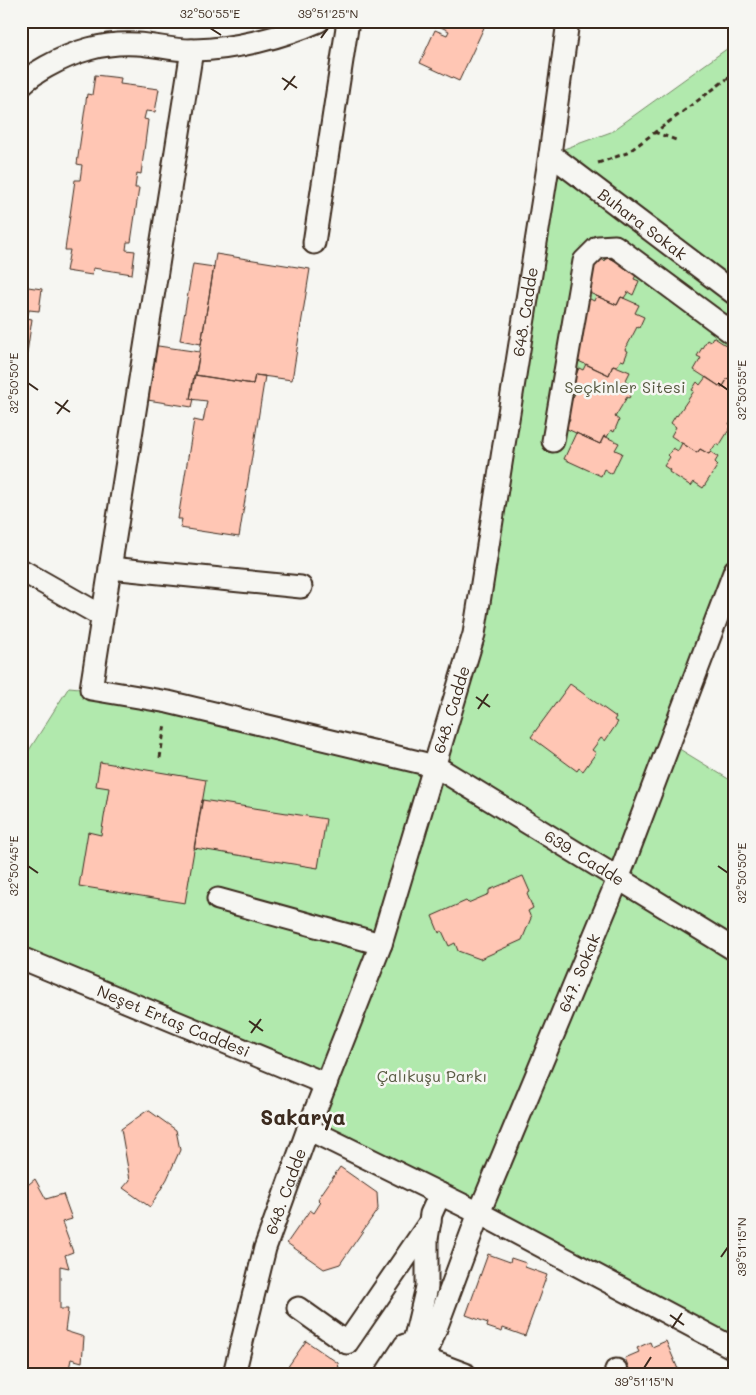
<svg xmlns="http://www.w3.org/2000/svg" width="756" height="1395" font-family="Mali,sans-serif">
  <style>
    .green { fill: #b1e9ad; stroke: #768a66 }
    .building { fill: #ffc6b4; stroke: #3b2a1e }
    .lines { fill: none; stroke-linecap: round; stroke-linejoin: round }
    .minor-casing { stroke: #3b2a1e; stroke-width: 25 }
    .path { stroke: #3b2a1e; stroke-width: 3; stroke-dasharray: 5 4; stroke-linecap: butt }
    .minor { stroke: #f6f6f2; stroke-width: 21 }
    .ticks { fill: none; stroke: #3b2a1e; stroke-width: 2 }
    .labels { text-anchor: middle; stroke-width: 5; stroke-linejoin: round; paint-order: stroke }
    .street-label { font-size: 16px; fill: #3b2a1e; stroke: #f6f6f2 }
    .park-label { font-size: 16px; fill: #585a42; stroke: #f6f6f2 }
    .district-label { font-size: 21px; font-weight: bold; fill: #3b2a1e; stroke: #f6f6f2 }
    .neatline { fill: none; stroke: #3b2a1e; stroke-width: 2 }
    .ticks-label { font-size: 12px; text-anchor: middle; fill: #3b2a1e }
  </style>
  <rect width="100%" height="100%" fill="#f6f6f2"/>
  <filter id="ink" filterUnits="userSpaceOnUse"><feTurbulence type="fractalNoise" baseFrequency=".02" numOctaves="2"/><feDisplacementMap in="SourceGraphic" scale="10" xChannelSelector="R" yChannelSelector="G"/><feConvolveMatrix kernelMatrix="1 2 1 2 8 2 1 2 1" color-interpolation-filters="sRGB"/></filter>
  <g filter="url(#ink)">
    <path class="green" d="M735,43V570L668,742L735,783V1349L308,1129L326,1085L21,958V763L69,687L91,689L435,765L474,634L550,154L611,132Z"/>
    <path class="building" d="M439,21H487L459,81L420,63L435,30L447,35L449,31L437,25Z
      M95,75L121,78L120,84L159,89L155,112L146,111L144,119L148,120L141,174L137,173L135,188H139L131,242H127L126,250L135,251L132,274L93,268L92,275L66,271L70,250H65L75,180H80L82,165L77,164L87,94L92,95Z
      M216,254L310,269L292,380L255,375L253,384L196,375Z
      M595,256L605,261L607,257L638,271L634,279L639,281L633,295L628,292L624,298L621,297L617,305L585,291Z
      M193,264L214,267L201,344L180,340Z
      M21,286L42,289L39,311L29,310L27,318L32,319L24,373H21Z
      M596,296L617,305L621,297L639,305L635,313L644,317L639,328L637,327L625,350L628,351L624,361L621,360L617,366L613,365L609,375L574,359L575,347L586,322L581,319L590,299L594,301Z
      M713,337L735,351V383L728,378L722,388L694,370L701,358L697,356L707,340L710,342Z
      M151,345L200,352L190,399H194L192,407L141,399Z
      M586,364L609,375L613,365L630,372L625,382L635,386L629,398L627,397L615,417L619,420L614,432L611,430L607,437L604,436L600,444L565,428L570,419L564,417L576,391L570,389L579,368L583,370Z
      M194,375L253,384L255,375L265,376L239,537L180,528L182,519H178L194,420L203,422L207,401L190,399Z
      M706,377L722,388L728,378L735,383V414L729,424L732,425L719,446L716,444L709,454L700,449L697,453L671,436L676,427L671,423L676,415L677,416L694,391L692,390L697,382L700,385Z
      M576,433L600,444L604,436L619,443L615,450L622,453L612,474L604,469L601,476L564,459Z
      M682,443L697,453L700,449L709,454L711,452L718,457L715,462L718,465L703,488L694,482L691,486L669,472L670,470L664,466L670,457L668,455L673,448L678,451Z
      M570,684L616,717L614,720L618,722L605,741L601,738L592,750L596,753L583,771L579,768L577,771L531,737Z
      M100,762L206,780L185,903L79,886L88,832L101,835L109,788L96,786Z
      M202,800L326,819L318,868L194,848Z
      M523,876L530,892L527,894L533,908L528,911L531,918L522,940L480,959L458,951L455,943L449,946L442,931L439,933L432,916L466,901L468,903L489,894V890Z
      M148,1110L176,1130L180,1150L167,1179L150,1207L123,1188L130,1180L121,1129Z
      M340,1167L377,1193L378,1209L340,1264L324,1269L287,1243L310,1210L314,1213L321,1202L318,1199Z
      M35,1179L46,1199L63,1194L72,1219L62,1222L73,1252L65,1255L69,1268L60,1266V1309H68L65,1331L84,1337L82,1362L71,1359L68,1374H21V1188L23,1189Z
      M488,1254L510,1262L511,1258L526,1263L525,1267L547,1275L525,1336L503,1328L502,1332L487,1327L488,1323L466,1315Z
      M306,1341L338,1363L340,1374H288L290,1371L287,1368Z
      M666,1341L680,1374H631L625,1358L639,1352L637,1348L650,1342L652,1347Z"/>
    <g class="lines">
      <g class="minor-casing">
        <g id="minor">
          <path id="s1" d="M192,50L91,689L168,702L435,766L735,950"/>
          <path d="M21,85C28,78 37,72 46,67C75,51 103,42 137,44C156,45 175,51 194,50C235,49 281,38 319,21"/>
          <path id="s2" d="M550,154L735,294"/>
          <path d="M314,243L348,21"/>
          <path d="M553,441L584,261L598,247L615,246L735,335"/>
          <path d="M110,568L301,587"/>
          <path d="M21,570L102,616"/>
          <path d="M218,899L381,944"/>
          <path id="s3" d="M21,958L326,1084"/>
          <path d="M308,1129L479,1213L735,1349"/>
          <path d="M298,1308L347,1343L430,1222"/>
          <path d="M425,1359L465,1374"/>
          <path id="s4" d="M234,1374L265,1248L308,1129L381,944L474,634L550,154L568,21"/>
          <path d="M386,1374L405,1345"/>
          <path d="M403,1374L411,1354L427,1287V1239L431,1214L440,1194"/>
          <path id="s5" d="M419,1374L479,1213L618,879L735,570"/>
          <path d="M615,1374L616,1370"/>
        </g>
      </g>
      <path class="path" d="M654,132L679,141
        M598,163L627,153L735,73
        M160,758L165,723"/>
      <use href="#minor" class="minor"/>
    </g>
  </g>
  <path class="ticks" d="M210,28L221,35M321,38L328,28M282,78L297,88M284,90L295,76M28,383L38,390M718,383L728,390M55,402L70,412M57,414L68,400M476,697L490,707M478,709L488,694M28,866L38,873M718,866L728,873M249,1021L263,1031M251,1033L261,1019M721,1257L728,1247M670,1315L684,1325M672,1328L682,1313M644,1368L651,1357"/>
  <g class="labels">
    <g class="street-label">
      <text dy="6" stroke="none"><textPath href="#s2" startOffset="116">Buhara Sokak</textPath></text>
      <text dy="6" stroke="none"><textPath href="#s4" startOffset="1105">648. Cadde</textPath></text>
      <text dy="6" stroke="none"><textPath href="#s4" startOffset="700">648. Cadde</textPath></text>
      <text dy="6" stroke="none"><textPath href="#s1" startOffset="1175">639. Cadde</textPath></text>
      <text dy="6" stroke="none"><textPath href="#s5" startOffset="432">647. Sokak</textPath></text>
      <text dy="6" stroke="none"><textPath href="#s3" startOffset="165">Neşet Ertaş Caddesi</textPath></text>
      <text dy="6" stroke="none"><textPath href="#s4" startOffset="190">648. Cadde</textPath></text>
    </g>
    <g class="park-label">
      <text x="625" y="393">Seçkinler Sitesi</text>
      <text x="432" y="1082">Çalıkuşu Parkı</text>
    </g>
    <g class="district-label">
      <text x="303" y="1125">Sakarya</text>
    </g>
  </g>
  <rect width="756" height="1395" fill="none" stroke="#f6f6f2" stroke-width="55"/>
  <rect x="28" y="28" width="700" height="1340" class="neatline"/>
  <g class="ticks-label">
    <text x="210" y="18">32°50'55"E</text>
    <text x="328" y="18">39°51'25"N</text>
    <text transform="translate(14 383) rotate(-90)" y="4">32°50'50"E</text>
    <text transform="translate(742 390) rotate(-90)" y="4">32°50'55"E</text>
    <text transform="translate(14 866) rotate(-90)" y="4">32°50'45"E</text>
    <text transform="translate(742 873) rotate(-90)" y="4">32°50'50"E</text>
    <text transform="translate(742 1247) rotate(-90)" y="4">39°51'15"N</text>
    <text x="644" y="1386">39°51'15"N</text>
  </g>
</svg>
